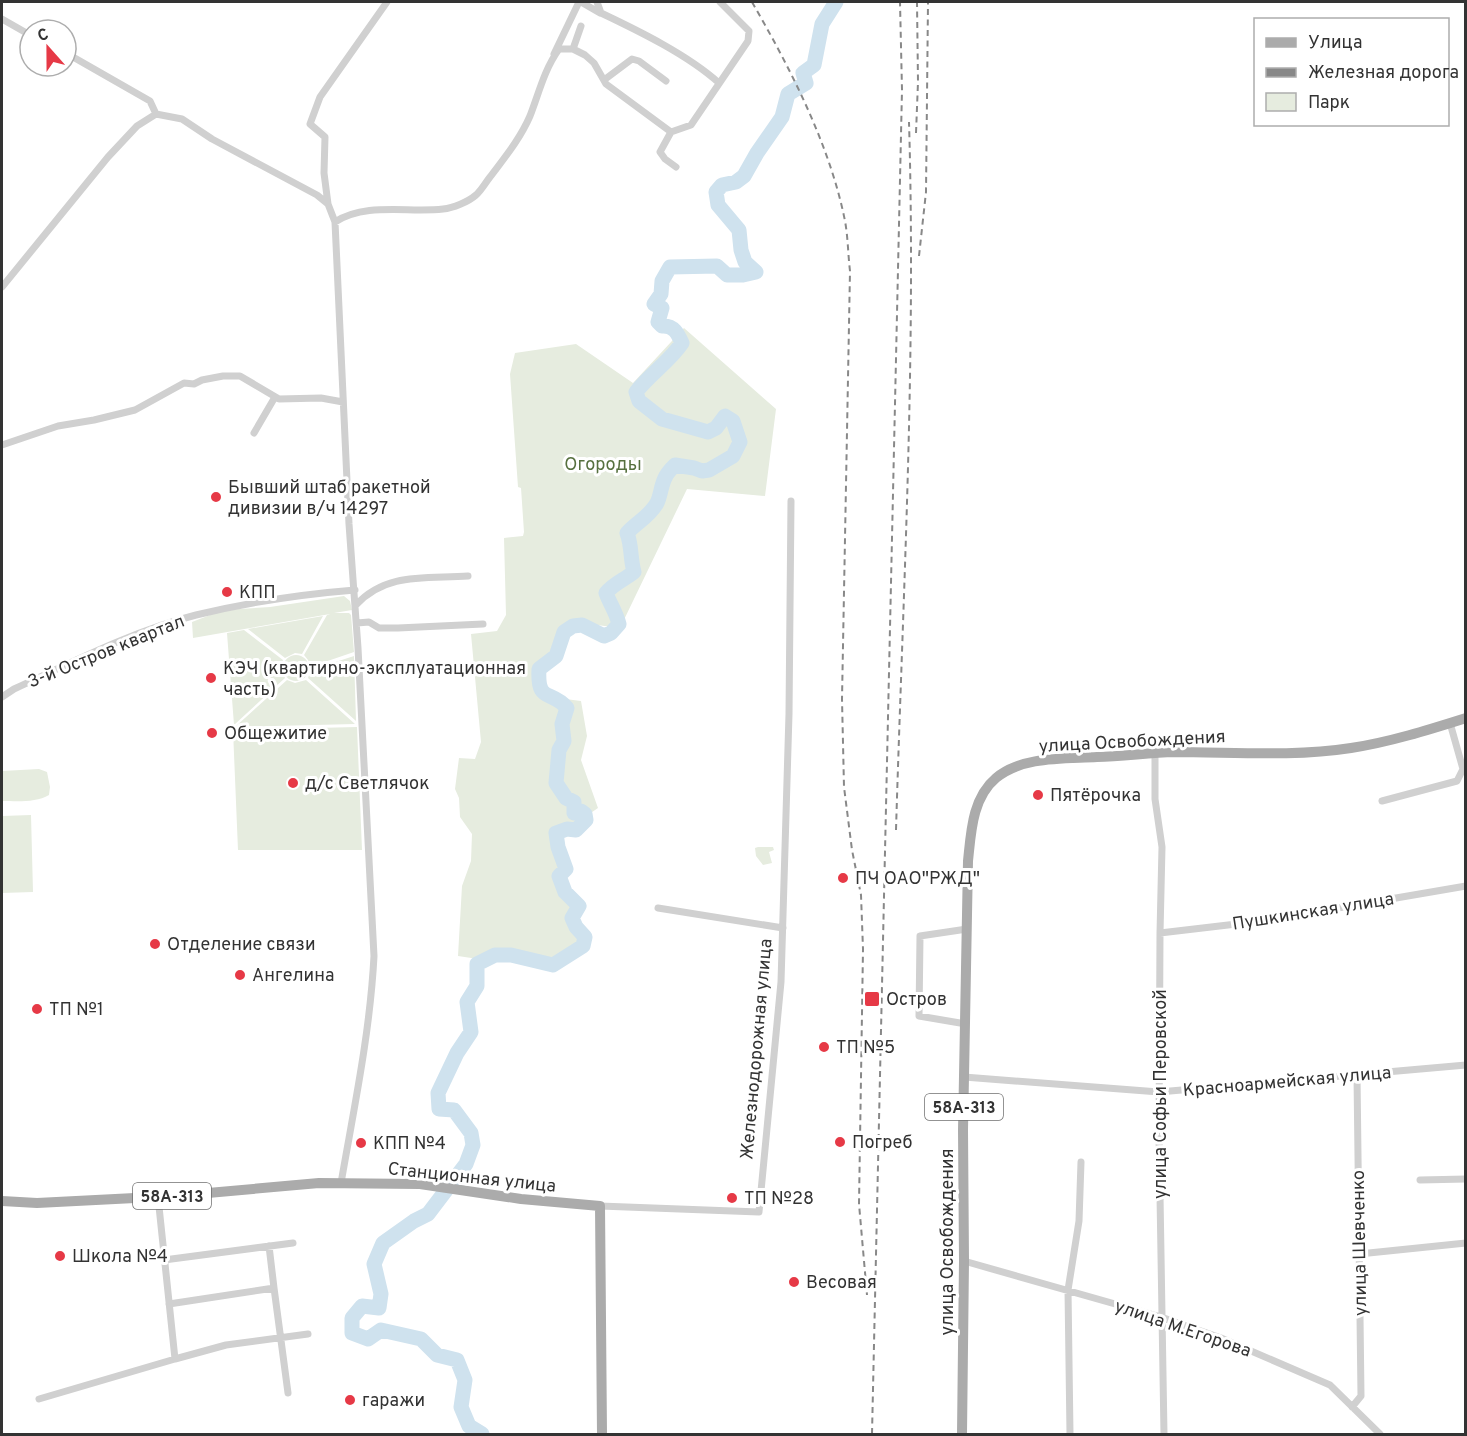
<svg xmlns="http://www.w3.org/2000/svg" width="1467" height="1436" font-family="Overpass,sans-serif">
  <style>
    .green { fill: #e6ecdf }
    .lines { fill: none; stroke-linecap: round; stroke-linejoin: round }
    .river { stroke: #cfe2ee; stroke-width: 15 }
    .minor { stroke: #d0d0d0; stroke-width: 7 }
    .primary { stroke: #ababab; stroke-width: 10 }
    .rail { stroke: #888; stroke-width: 2; stroke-dasharray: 6 4.5; stroke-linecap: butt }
    .poi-dot { fill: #e63946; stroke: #fff; stroke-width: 2 }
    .labels { text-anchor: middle; stroke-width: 6; stroke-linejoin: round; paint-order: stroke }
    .shield { fill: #fff; stroke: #707070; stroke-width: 1.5 }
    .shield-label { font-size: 16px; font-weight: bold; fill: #333 }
    .park-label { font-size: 18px; fill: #56703f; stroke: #fff }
    .poi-label { font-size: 18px; fill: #333; stroke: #fff; text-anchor: start }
    .street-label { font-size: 18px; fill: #333; stroke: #fff }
  </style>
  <rect width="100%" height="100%" fill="#fff"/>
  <path class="green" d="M684,328L776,409L765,496L687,489L620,628L574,622L562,629L553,652L540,662L534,669L535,688L542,696L581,701L587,736L581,760L598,808L579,821L550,832L559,867L553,878L563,894L573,907L569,917L580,939L579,945L559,959L549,961L528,954L505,951L478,959L458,956L462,886L471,861L472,834L460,817L459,798L455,789L459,758L475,759L481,742L471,634L497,631L506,615L504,538L523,536L524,532L521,488L518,487L510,374L515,353L576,344L633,383Z
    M344,596L350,601L352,610L334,613H349L351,615L354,652L310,667L308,660L304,655L327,615L330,614L193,638L192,622L223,610L270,607Z
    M323,616L302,654L295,653L285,658L248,629Z
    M244,630L283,660L281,668L285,678L234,725L227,633Z
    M283 668a13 13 0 1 1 26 0a13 13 0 1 1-26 0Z
    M354,656L356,721L308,678L311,670Z
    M287,680L295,683L306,680L355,724L235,727Z
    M357,727L362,850H238L233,730Z
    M39,769L47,772L50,787L49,795C36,803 16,801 2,801V771Z
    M31,815L33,892L2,893V816Z
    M758,847H773L774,850L769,852L772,863L763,865L756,856L755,848Z"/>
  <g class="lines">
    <path class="river" d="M482,1434L469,1426L461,1407L465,1380L457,1360L437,1355L421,1339L381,1330L368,1339L352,1333V1318L362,1306L379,1308L381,1294L374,1264L383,1243L414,1221L428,1214L466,1164L473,1145L471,1133L454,1110L439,1109L438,1093L457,1053L471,1032L467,1002L477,986V964L495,955H511L553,965L583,946L585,937L576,927L572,918L579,906L565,892L559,876L566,869L558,847L556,833L567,829L576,830L586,820L585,814L581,811L574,813V802L566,798L556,783L559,750L564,741L562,724L567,708C551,689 537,704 539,669L556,656L564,632L573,626L582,625L604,636L611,633L619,624C616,612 610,604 606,593C614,583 624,580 634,572C630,558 632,546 627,533C637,522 649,517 657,503C661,495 661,484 666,476C668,472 672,468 675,465L694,468L702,471L709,470L733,456L740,442L733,421L725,416L716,428L708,432L662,419L639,401L636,392C650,374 669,362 682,343C678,334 674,325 662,326L658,322L662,308L654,304L661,294L662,281L670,267L717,266L727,275H743L756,272L745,262L741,250L739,230L718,205L716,192L722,185L736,182L744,176L757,153L782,117L788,94L806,83L803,73L814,65L822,24L836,2"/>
    <path class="minor" d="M581,2L600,13
      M597,2L601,13C639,31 688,55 719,83
      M2,19L30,35
      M573,49L581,26
      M66,53L150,101L156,114
      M554,54L579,2
      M604,80L632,59L639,61L666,81
      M671,132L660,152L665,159L676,167
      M328,204L324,173L325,137L310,124L320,97L387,2
      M335,222C366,202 408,213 443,209C453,208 468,202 476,195C481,191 486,182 490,177C505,157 520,139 530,116C539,93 544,70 559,49H573L585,55L594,63L606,84L671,132L691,125L748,41L749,31L720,2
      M2,287L108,157L137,126L156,114L182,119L212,139L317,195L328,204L335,222L349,524L358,648L374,956C370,1033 354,1108 341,1183
      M254,433L275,397
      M2,445L58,426L94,420L135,410L184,383L194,384L202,380L223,376H240L279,399L321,398L343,402
      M356,605C386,572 426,579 468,576
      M357,623L369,622L379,628H398L483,624
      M2,697L14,689C73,662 133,631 196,615C245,603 305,594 355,590
      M1155,754V799L1162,847L1160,933L1159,1136L1164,1434
      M1382,801L1457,781L1463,769L1450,723
      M658,908L783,928
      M1160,933L1262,921L1466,886
      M966,1024L919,1016L920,936L967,929
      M964,1077L1159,1092L1466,1065
      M1420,1180L1466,1179
      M158,1197L175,1359L226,1345L308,1334
      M600,1206L759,1212L781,982L789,714L791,501
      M1359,1254L1466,1243
      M164,1260L293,1243
      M964,1261L1161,1317L1221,1338L1330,1385L1380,1434
      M274,1288L288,1393
      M169,1304L274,1288L269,1246
      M39,1399L175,1359
      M1352,1407L1361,1396L1357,1076
      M1070,1434L1068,1290L1079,1221L1081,1162"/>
    <path class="primary" d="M2,1201L37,1203L174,1196L319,1183L420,1184L521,1199L600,1206L602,1434
      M962,1434L964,1261L963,1130L968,861C971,833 972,798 996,778C1022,756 1065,759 1097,757C1123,756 1149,753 1174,752C1233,752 1293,757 1351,748C1390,742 1428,730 1466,718"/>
    <path class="rail" d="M752,2C790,68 830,145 845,221C848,237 848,255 850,271L842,699L844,787L852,850L861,895L863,949L859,1204L867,1295
      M916,133L918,82L917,2
      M919,256L926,192L928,2
      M896,830C903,594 916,358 909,122
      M872,1434L902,90L900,2"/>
  </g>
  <g class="poi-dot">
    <circle cx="216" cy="497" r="6"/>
    <circle cx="227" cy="592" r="6"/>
    <circle cx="211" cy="678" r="6"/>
    <circle cx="212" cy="733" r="6"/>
    <circle cx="293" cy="783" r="6"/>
    <circle cx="1038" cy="795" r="6"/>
    <circle cx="843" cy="878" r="6"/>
    <circle cx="155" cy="944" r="6"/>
    <circle cx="240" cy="975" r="6"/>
    <rect x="864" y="991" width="16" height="16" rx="3"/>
    <circle cx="37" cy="1009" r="6"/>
    <circle cx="824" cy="1047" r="6"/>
    <circle cx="840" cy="1142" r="6"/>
    <circle cx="361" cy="1143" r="6"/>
    <circle cx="732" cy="1198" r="6"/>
    <circle cx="60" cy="1256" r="6"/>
    <circle cx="794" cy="1282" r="6"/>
    <circle cx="350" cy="1400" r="6"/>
  </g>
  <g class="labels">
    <g class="shield">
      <rect x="925" y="1094" width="78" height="26" rx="4.5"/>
      <rect x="133" y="1183" width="78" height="26" rx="4.5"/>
    </g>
    <g class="shield-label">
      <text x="964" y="1113">58А-313</text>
      <text x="172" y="1202">58А-313</text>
    </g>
    <g class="park-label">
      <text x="603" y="470">Огороды</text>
    </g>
    <g class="poi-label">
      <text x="228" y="493">Бывший штаб ракетной<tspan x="228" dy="21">дивизии в/ч 14297</tspan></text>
      <text x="239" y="598">КПП</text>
      <text x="223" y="674">КЭЧ (квартирно-эксплуатационная<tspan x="223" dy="21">часть)</tspan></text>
      <text x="224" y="739">Общежитие</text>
      <text x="305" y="789">д/с Светлячок</text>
      <text x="1050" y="801">Пятёрочка</text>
      <text x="855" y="884">ПЧ ОАО"РЖД"</text>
      <text x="167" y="950">Отделение связи</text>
      <text x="252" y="981">Ангелина</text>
      <text x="886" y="1005">Остров</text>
      <text x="49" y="1015">ТП №1</text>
      <text x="836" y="1053">ТП №5</text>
      <text x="852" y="1148">Погреб</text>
      <text x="373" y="1149">КПП №4</text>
      <text x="744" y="1204">ТП №28</text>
      <text x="72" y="1262">Школа №4</text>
      <text x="806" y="1288">Весовая</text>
      <text x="362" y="1406">гаражи</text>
    </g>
    <g class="street-label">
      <text transform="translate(106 651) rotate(-22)" y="6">3-й Остров квартал</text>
      <text transform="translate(1132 741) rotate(-3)" y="6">улица Освобождения</text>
      <text transform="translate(1313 911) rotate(-9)" y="6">Пушкинская улица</text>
      <text transform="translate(756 1049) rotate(-85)" y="6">Железнодорожная улица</text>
      <text transform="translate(1287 1081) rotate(-5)" y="6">Красноармейская улица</text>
      <text transform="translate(1160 1094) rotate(-90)" y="6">улица Софьи Перовской</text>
      <text transform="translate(472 1177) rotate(6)" y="6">Станционная улица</text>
      <text transform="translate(947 1242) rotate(-90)" y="6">улица Освобождения</text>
      <text transform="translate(1359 1243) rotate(-91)" y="6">улица Шевченко</text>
      <text transform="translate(1183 1328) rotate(19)" y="6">улица М.Егорова</text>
    </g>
  </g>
  <rect width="1467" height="1436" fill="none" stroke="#333333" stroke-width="6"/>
  <rect x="1254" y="18" width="195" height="108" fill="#ffffff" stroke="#adadad" stroke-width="1.5"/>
  <rect x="1266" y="38" width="30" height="9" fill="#ababab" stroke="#adadad" stroke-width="1.5"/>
  <text x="1308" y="48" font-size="18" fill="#333333">Улица</text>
  <rect x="1266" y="68" width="30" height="9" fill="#888888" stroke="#adadad" stroke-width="1.5"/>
  <text x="1308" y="78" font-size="18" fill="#333333">Железная дорога</text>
  <rect x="1266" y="93" width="30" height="18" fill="#e6ecdf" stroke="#adadad" stroke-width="1.5"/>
  <text x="1308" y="108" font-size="18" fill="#333333">Парк</text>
  <g transform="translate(48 48) rotate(339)"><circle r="28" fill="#ffffff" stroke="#adadad" stroke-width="1.5"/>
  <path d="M0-4.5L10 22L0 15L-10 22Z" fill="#e63946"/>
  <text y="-9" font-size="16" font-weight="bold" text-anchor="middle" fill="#333333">С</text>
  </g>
</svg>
